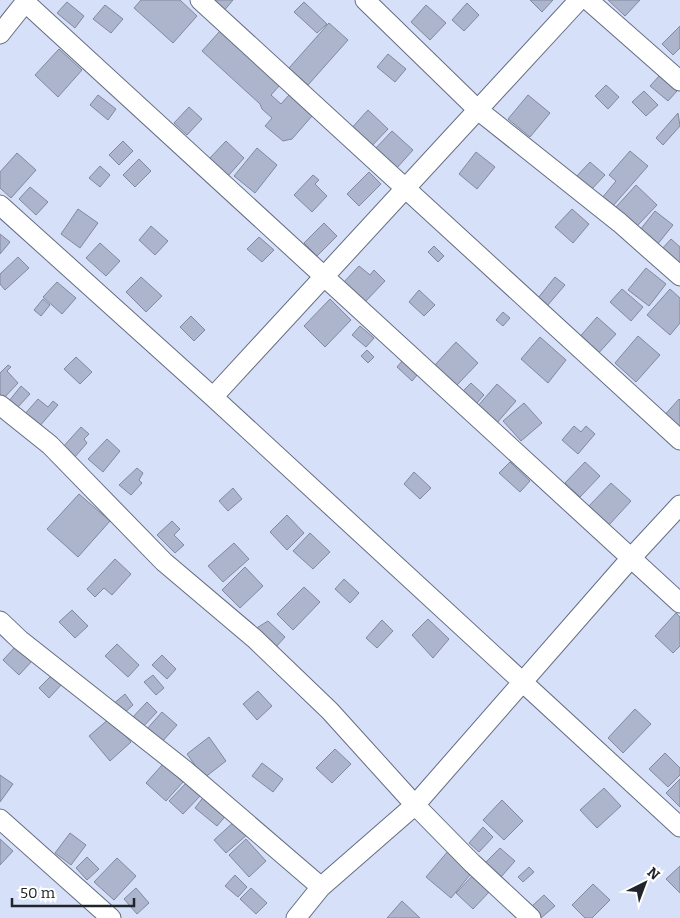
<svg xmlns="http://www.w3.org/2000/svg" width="680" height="918" font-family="Bitter,serif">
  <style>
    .building { fill: #acb5cc; stroke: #80899f }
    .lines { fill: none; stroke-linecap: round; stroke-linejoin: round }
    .street-casing { stroke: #646d82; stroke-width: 21 }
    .street { stroke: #fff; stroke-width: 19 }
  </style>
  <rect width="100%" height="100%" fill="#d6e0f8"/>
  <path class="building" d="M141,0H180L197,16L173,43L134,8Z
    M209,0H233L222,13Z
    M530,0H553L542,12Z
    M608,0H640L625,16Z
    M67,2L84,16L75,28L57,13Z
    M304,2L327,24L317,33L294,12Z
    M467,3L479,15L464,31L452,20Z
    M105,5L123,19L111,33L93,19Z
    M426,5L446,23L430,40L411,22Z
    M329,23L348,40L308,85L289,68Z
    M680,26V48L673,55L662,44Z
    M220,31L280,85L271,95L281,104L289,95L312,116L292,139L283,141L265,126L272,118L262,109L260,104L202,51Z
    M59,49L82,70L58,97L35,75Z
    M388,54L406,69L395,82L377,67Z
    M660,75L677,91L668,101L650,86Z
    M606,85L619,97L608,109L595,96Z
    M644,91L658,105L646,116L632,102Z
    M98,95L116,109L108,120L90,105Z
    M528,95L550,113L530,137L508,119Z
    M189,107L202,119L187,135L174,123Z
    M368,110L388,129L368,150L349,131Z
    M678,113L680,126L663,145L656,138Z
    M392,131L413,150L395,170L374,150Z
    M123,141L133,151L119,165L109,155Z
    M226,141L244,158L228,176L209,159Z
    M257,148L277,165L255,193L234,176Z
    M630,151L648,166L612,207L602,198L616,181L609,175Z
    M476,152L495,167L477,189L459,174Z
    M17,153L36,170L11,198L0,188V172Z
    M139,159L151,171L135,187L123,175Z
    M590,162L605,175L590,191L575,178Z
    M100,166L110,175L100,187L89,178Z
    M369,172L381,184L359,206L347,194Z
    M313,175L319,180L315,184L327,196L312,212L294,195Z
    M636,185L657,205L637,226L616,207Z
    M30,187L48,202L36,215L19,199Z
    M78,209L98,223L80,248L61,234Z
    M572,209L589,224L573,243L555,227Z
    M655,211L673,225L657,245L640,230Z
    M324,223L337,236L317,256L304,243Z
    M151,226L168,241L155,255L139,240Z
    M0,234L10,242L0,254Z
    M259,237L274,250L262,262L247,249Z
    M671,239L680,247V267L661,250Z
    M100,243L120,261L106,276L86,258Z
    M434,246L444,256L438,262L428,252Z
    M18,257L29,268L5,290L0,284V274Z
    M359,266L370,275L374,270L385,281L364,303L343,283Z
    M646,268L666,284L649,306L628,290Z
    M141,277L162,296L146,312L126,292Z
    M555,277L565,285L547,306L538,298Z
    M57,282L76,298L62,314L43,297Z
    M622,289L643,307L631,321L610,302Z
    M670,289L680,298V323L670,335L647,315Z
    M419,290L435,305L424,316L409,302Z
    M43,299L50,305L41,316L34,310Z
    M330,299L351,320L325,347L304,326Z
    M503,312L510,318L503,326L496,320Z
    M191,316L205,330L194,341L180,327Z
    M597,317L616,334L595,357L577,340Z
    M360,326L374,338L366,347L352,335Z
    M638,336L660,355L636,382L615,363Z
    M540,337L566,360L548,383L521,359Z
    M456,342L478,363L457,385L435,365Z
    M367,350L374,357L368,363L361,356Z
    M76,357L92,372L80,384L64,369Z
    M403,360L418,374L412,381L397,367Z
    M8,365L11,367L7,371L18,383L3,399L0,396V373Z
    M471,383L484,395L476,404L462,392Z
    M497,384L516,401L496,424L477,407Z
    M21,386L30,394L17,408L9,401Z
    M38,399L48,407L53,401L58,405L38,428L24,415Z
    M679,399L680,400V434L662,418Z
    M524,403L542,423L521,441L503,421Z
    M574,426L581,432L586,426L595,434L578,454L562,440Z
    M81,427L89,434L84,439L87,443L74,458L62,448Z
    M107,439L120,451L103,472L88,459Z
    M510,462L530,481L520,492L499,473Z
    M585,462L600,476L580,497L565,483Z
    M137,468L143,473L139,480L142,483L131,495L119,485Z
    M414,472L431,488L420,499L404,484Z
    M611,483L631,501L608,526L588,507Z
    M233,488L242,499L228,511L219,501Z
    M79,494L110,521L78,557L47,529Z
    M287,515L304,533L287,550L270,532Z
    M172,521L180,529L174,535L184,545L175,553L157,535Z
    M310,533L330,552L313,569L293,551Z
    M234,543L249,559L223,582L208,566Z
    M115,559L131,574L112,595L104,588L95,597L87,589Z
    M245,567L263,586L240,608L222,590Z
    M344,579L359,593L350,603L335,589Z
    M304,587L320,602L293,630L277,614Z
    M72,610L88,626L75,638L59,622Z
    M676,613L680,617V646L673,653L655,636Z
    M428,619L449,639L433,658L412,635Z
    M382,620L393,631L377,648L366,638Z
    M268,621L285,637L275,648L255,629Z
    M117,644L139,665L128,677L105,656Z
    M16,646L32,661L19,675L3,660Z
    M162,655L176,669L167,679L152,665Z
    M54,673L63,683L49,698L39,688Z
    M153,675L164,688L156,695L144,682Z
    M258,691L272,706L257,720L243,704Z
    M125,694L133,705L121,716L112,705Z
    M147,702L157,712L140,730L130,720Z
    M635,709L651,724L623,753L608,738Z
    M162,712L177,725L161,743L146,730Z
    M110,718L131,742L110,761L89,736Z
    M209,737L226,761L204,778L187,754Z
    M335,749L351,764L332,783L316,768Z
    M665,753L680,768V775L668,787L649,769Z
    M262,763L283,779L273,792L252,776Z
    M163,764L183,782L166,801L146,783Z
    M0,775L13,784L0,802Z
    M680,779V807L666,793Z
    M187,782L201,795L183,814L169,801Z
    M604,788L621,806L597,828L580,810Z
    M205,795L228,813L217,826L195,808Z
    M502,800L523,821L504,840L483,820Z
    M236,820L248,834L226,853L214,840Z
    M483,827L493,837L479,852L469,843Z
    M70,833L86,845L71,865L55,853Z
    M0,839L13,851L0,865Z
    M246,839L266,861L249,877L229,855Z
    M500,848L515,861L501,877L485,863Z
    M449,850L474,870L451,898L426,877Z
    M87,857L99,869L87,880L76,868Z
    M117,858L136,876L114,900L94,882Z
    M680,866V893L666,879Z
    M529,867L534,872L523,882L518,877Z
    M474,874L491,890L473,909L456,893Z
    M235,875L247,887L238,897L225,886Z
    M593,884L610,900L592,918H585L572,905Z
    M136,888L149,903L137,914L124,899Z
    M251,888L267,903L256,914L240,899Z
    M544,895L555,906L541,918L531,907Z
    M402,901L420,918H387Z"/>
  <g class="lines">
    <g class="street-casing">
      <path id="street" d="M200,0L680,440
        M365,0L478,110L620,223L680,276
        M588,0L680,81
        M25,2L680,603
        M0,34L27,0
        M0,205L213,397L680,827
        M213,397L579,0
        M0,405L50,445L164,562L255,639L330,711L415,805L472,863L531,918
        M0,621L20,640L186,771L321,887
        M0,819L111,918
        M296,918L321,887L415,805L631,558L680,505"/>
    </g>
    <use href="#street" class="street"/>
  </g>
  <g transform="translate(645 883) rotate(42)" stroke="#ffffff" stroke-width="4" paint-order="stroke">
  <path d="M0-4L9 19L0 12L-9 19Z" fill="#21242d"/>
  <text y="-8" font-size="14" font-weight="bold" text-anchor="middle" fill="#21242d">N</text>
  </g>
  <path d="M12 898v8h122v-8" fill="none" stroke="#21242d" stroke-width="2.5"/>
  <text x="20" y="898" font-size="15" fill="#21242d" stroke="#ffffff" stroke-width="4" paint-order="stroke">50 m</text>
</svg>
